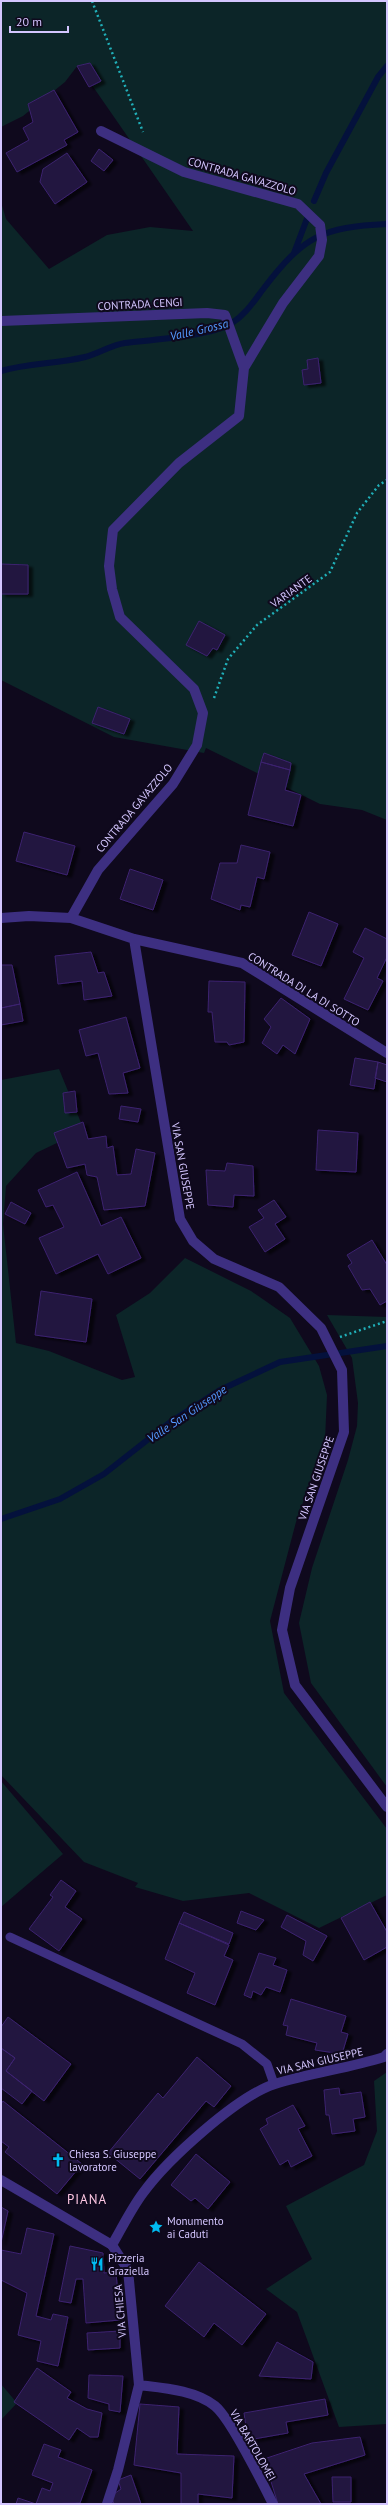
<svg xmlns="http://www.w3.org/2000/svg" width="388" height="2505" font-family="'PT Sans',sans-serif">
  <style>
    .green { fill: #0c2528 }
    .lines { fill: none; stroke-linecap: round; stroke-linejoin: round }
    .stream { stroke: #04113c; stroke-width: 6 }
    .building { fill: #221440; stroke: #3c236f; filter: url(#shadow) }
    .path { stroke: #20afb8; stroke-width: 2.5; stroke-dasharray: 2 3; stroke-linecap: butt }
    .service { stroke: #3d2f81; stroke-width: 9 }
    .minor { stroke: #3d2f81; stroke-width: 10 }
    .tertiary { stroke: #3d2f81; stroke-width: 10 }
    .labels { text-anchor: middle; stroke-width: 4; stroke-linejoin: round; paint-order: stroke }
    .street-label { font-size: 11px; fill: #d4c6ff; stroke: #0f091d }
    .poi-label { font-size: 11px; fill: #d4c6ff; stroke: #0f091d; text-anchor: start }
    .water-label { font-size: 12px; font-style: italic; fill: #549aff; stroke: #0f091d }
    .quarter-label { font-size: 13px; letter-spacing: 1px; fill: #ffc8e4; stroke: #0f091d }
  </style>
  <defs>
    <filter id="shadow"><feDropShadow dx="4.5" dy="2.5" stdDeviation="1" flood-color="#0009"/></filter>
  </defs>
  <rect width="100%" height="100%" fill="#0f091d"/>
  <path class="green" d="M1,1H387V820L362,810L320,804L206,748L204,753L114,737L1,680V202L6,219L49,269L107,235L150,227L193,231L78,65L65,82L23,116L1,127Z
    M59,1069L84,1130L36,1153L6,1186L3,1224L16,1343L49,1351L122,1380L135,1377L116,1315L150,1293L185,1258L251,1291L290,1318L319,1366L327,1395L325,1440L296,1522L270,1621L284,1693L387,1829V1895L319,1928L249,1893L183,1901L135,1887L138,1883L84,1862L1,1775V1080Z
    M327,1315L387,1317V1787L311,1683L299,1623L312,1568L348,1460L357,1426L358,1403L352,1358Z
    M1,1781L63,1854L1,1907Z
    M387,2072V2424L339,2427L297,2312L266,2289L312,2259L286,2206L364,2165L377,2131L374,2081Z
    M1,2384L17,2403L1,2420Z"/>
  <g class="lines">
    <path class="stream" d="M314,201L326,173L378,77L387,66
      M294,253L308,216
      M1,371C29,363 57,364 85,357C98,354 111,345 125,343C150,340 213,336 232,323C246,314 254,301 264,288C304,236 322,227 387,224
      M1,1519L60,1499L104,1474L169,1423L220,1390L280,1362L387,1346"/>
  </g>
  <path class="building" d="M90,63L101,81L89,87L77,66Z
    M54,90L78,132L64,140L67,145L17,172L6,153L29,140L23,128L33,122L28,104Z
    M99,149L113,160L104,171L91,161Z
    M67,153L87,182L55,204L40,182L43,169Z
    M318,358L321,383L304,385L302,370L308,369L307,360Z
    M1,564L28,565V594H1Z
    M199,621L225,635L217,650L213,648L207,656L186,645Z
    M98,707L130,719L124,734L92,723Z
    M264,753L291,763L290,770L261,762Z
    M261,762L290,770L285,790L301,795L293,826L248,815Z
    M24,832L75,846L67,875L16,861Z
    M241,845L270,852L264,879L257,877L250,907L241,905L240,910L211,899L220,863H237Z
    M130,869L163,880L153,910L120,899Z
    M309,912L338,924L321,966L292,955Z
    M365,928L387,939V957L377,978L383,981L368,1010L344,999L364,958L353,952Z
    M91,952L98,973L104,972L112,996L84,1000L82,981L58,984L55,956Z
    M1,965H12L20,1004L1,1008Z
    M209,981L245,982L244,1042L229,1045L227,1042H215L212,1012H208Z
    M281,998L310,1019L295,1054L283,1045L277,1054L262,1043L271,1027L264,1019Z
    M20,1004L23,1021L1,1025V1008Z
    M126,1017L140,1068L123,1073L128,1093L109,1094L98,1053L86,1056L79,1030Z
    M355,1058L378,1062L374,1089L350,1085Z
    M378,1062L387,1065V1082L375,1078Z
    M75,1091L77,1112L65,1113L63,1093Z
    M121,1106L141,1109L138,1122L119,1119Z
    M83,1122L88,1139L106,1136L107,1148L113,1146L117,1175L131,1174L136,1149L155,1153L145,1206L104,1210L97,1177L87,1175L85,1164L67,1168L54,1133Z
    M318,1130L358,1133L356,1172L316,1170Z
    M227,1163L253,1166L254,1196L234,1195L233,1207L208,1205L206,1170L225,1171Z
    M77,1172L101,1226L121,1217L141,1258L108,1274L98,1254L56,1274L39,1238L64,1227L53,1205L46,1207L38,1190Z
    M274,1200L286,1217L275,1224L285,1239L265,1252L249,1227L264,1218L258,1210Z
    M11,1202L31,1213L25,1224L5,1214Z
    M372,1240L387,1265V1301L380,1305L370,1289L362,1290L348,1266L352,1263L347,1255Z
    M41,1291L92,1299L86,1342L35,1335Z
    M61,1880L76,1891L65,1907L82,1919L59,1951L29,1929L53,1897L50,1895Z
    M370,1902L387,1932V1947L364,1960L341,1918Z
    M241,1911L264,1920L256,1930L237,1923Z
    M184,1912L233,1933L229,1944L179,1923Z
    M287,1915L327,1936L313,1961L303,1955L306,1941L281,1927Z
    M179,1923L229,1945L224,1956L233,1960L215,2005L187,1993L195,1973L165,1959Z
    M259,1953L276,1958L273,1965L287,1970L280,1992L266,1987L261,1995L253,1991L251,1998L244,1995Z
    M291,1999L346,2016L341,2032L348,2034L342,2054L315,2050L317,2043L286,2035L288,2026L283,2025Z
    M8,2017L71,2064L44,2101L6,2071L15,2058L1,2048V2027Z
    M1,2048L15,2058L6,2071L32,2091L22,2104L1,2088Z
    M197,2057L231,2086L214,2107L206,2101L140,2179L108,2153L158,2093L163,2098Z
    M339,2088L340,2095L361,2092L365,2117L353,2119L355,2131L332,2134L329,2115H326L324,2090Z
    M3,2101L82,2164L57,2194L5,2152L9,2147L1,2141V2104Z
    M293,2105L305,2126L298,2129L312,2156L291,2167L288,2160L280,2165L260,2129L268,2124L266,2119Z
    M196,2154L230,2182L208,2209L195,2198L191,2201L171,2185Z
    M1,2207L8,2211L1,2243Z
    M27,2228L54,2234L36,2316L51,2320L53,2314L68,2317L58,2366L37,2361L41,2341L18,2335L27,2293L1,2280V2250L21,2254Z
    M70,2246L103,2253L104,2273L116,2272L120,2320L86,2323L83,2279H76L71,2303L59,2301Z
    M199,2262L266,2314L242,2345L214,2323L204,2337L165,2306Z
    M120,2331V2348L88,2350L87,2333Z
    M277,2342L313,2362L311,2379L259,2376Z
    M37,2368L71,2392L67,2398L87,2409L102,2413L98,2437H90L77,2428L69,2440L14,2402Z
    M89,2375L123,2376L120,2412L109,2410V2404L88,2398Z
    M325,2399L328,2415L286,2422L288,2433L248,2440L244,2413Z
    M140,2404L179,2407L177,2454L234,2456L232,2498L198,2494V2504H181V2473L134,2465Z
    M360,2437L365,2455L304,2474L321,2504H278L264,2459L312,2443Z
    M44,2444L61,2450L58,2457L92,2470L80,2503L36,2504L42,2488L50,2491L53,2483L32,2475Z
    M131,2475L141,2504H114L111,2496L121,2489L118,2480Z
    M332,2477H351V2502H333Z
    M18,2498L36,2504H16Z"/>
  <g class="lines">
    <path class="path" d="M92,1L143,132
      M214,698L228,659L257,625L330,572L357,513L379,485L387,480
      M340,1337L387,1321"/>
    <path class="service" d="M10,1937L242,2044L267,2064L274,2084"/>
    <path class="minor" d="M1,321L207,313L225,315L244,368
      M1,918L29,916L71,918L134,939L242,963L387,1053
      M71,918L98,870L173,784L197,745L203,713L194,689L120,617L112,589L109,566L113,530L179,463L239,416L244,368L283,303L319,256L322,240L320,225L298,204L184,172L101,131
      M134,939L180,1219L193,1241L214,1259L279,1287L321,1328L342,1370L344,1432L290,1588L282,1630L295,1685L387,1807
      M139,2385C163,2388 195,2390 215,2406C230,2418 263,2484 273,2504
      M107,2504L118,2470L139,2385L128,2270L112,2245C122,2228 131,2209 143,2193C167,2160 237,2096 275,2084C311,2073 349,2068 384,2057L387,2054"/>
    <path class="tertiary" d="M1,2180L112,2245"/>
  </g>
  <defs>
    <g id="church-bare" transform="scale(1.08)"><path d="M-1.2-6h2.4v3.5h3.3v2.4h-3.3V6h-2.4V-.1h-3.3v-2.4h3.3Z" fill="#00bbf1" stroke="#0f091d" stroke-width="2.5" paint-order="stroke"/></g>
    <g id="sight-bare" transform="scale(1.08)"><path d="M0-6L1.8-2.2L6-1.7L2.9 1.2L3.7 5.4L0 3.3L-3.7 5.4L-2.9 1.2L-6-1.7L-1.8-2.2Z" fill="#00bbf1" stroke="#0f091d" stroke-width="2.5" paint-order="stroke"/></g>
    <g id="restaurant-bare" transform="scale(1.08)"><path d="M-5-6h1v4h1v-4h1v4h1v-4h1v5L-1.5 .5V6h-2V.5L-5-1ZM5-6V6H3V1.5H1.5Q1.5-4 5-6Z" fill="#00bbf1" stroke="#0f091d" stroke-width="2.5" paint-order="stroke"/></g>
  </defs>
  <g fill-rule="evenodd">
    <use href="#church-bare" x="58" y="2160"/>
    <use href="#sight-bare" x="156" y="2227"/>
    <use href="#restaurant-bare" x="97" y="2264"/>
  </g>
  <g class="labels">
    <g class="street-label">
      <text transform="translate(242 176) rotate(16)" y="4">CONTRADA GAVAZZOLO</text>
      <text transform="translate(140 304) rotate(-3)" y="4">CONTRADA CENGI</text>
      <text transform="translate(291 591) rotate(-36)" y="4">VARIANTE</text>
      <text transform="translate(134 808) rotate(-50)" y="4">CONTRADA GAVAZZOLO</text>
      <text transform="translate(304 989) rotate(32)" y="4">CONTRADA DI LA DI SOTTO</text>
      <text transform="translate(183 1166) rotate(80)" y="4">VIA SAN GIUSEPPE</text>
      <text transform="translate(316 1478) rotate(-71)" y="4">VIA SAN GIUSEPPE</text>
      <text transform="translate(320 2061) rotate(-13)" y="4">VIA SAN GIUSEPPE</text>
      <text transform="translate(120 2311) rotate(-95)" y="4">VIA CHIESA</text>
      <text transform="translate(253 2445) rotate(60)" y="4">VIA BARTOLOMEI</text>
    </g>
    <g class="poi-label">
      <text x="69" y="2158">Chiesa S. Giuseppe<tspan x="69" dy="13">lavoratore</tspan></text>
      <text x="167" y="2225">Monumento<tspan x="167" dy="13">ai Caduti</tspan></text>
      <text x="108" y="2262">Pizzeria<tspan x="108" dy="13">Graziella</tspan></text>
    </g>
    <g class="water-label">
      <text transform="translate(199 330) rotate(-13)" y="4">Valle Grossa</text>
      <text transform="translate(187 1414) rotate(-34)" y="4">Valle San Giuseppe</text>
    </g>
    <g class="quarter-label">
      <text x="87" y="2204">PIANA</text>
    </g>
  </g>
  <rect width="388" height="2505" fill="none" stroke="#d4c6ff" stroke-width="4"/>
  <path d="M10 26v6h58v-6" fill="none" stroke="#d4c6ff" stroke-width="2"/>
  <text x="16" y="26" font-size="12" fill="#d4c6ff" stroke="#0f091d" stroke-width="3" paint-order="stroke">20 m</text>
</svg>
